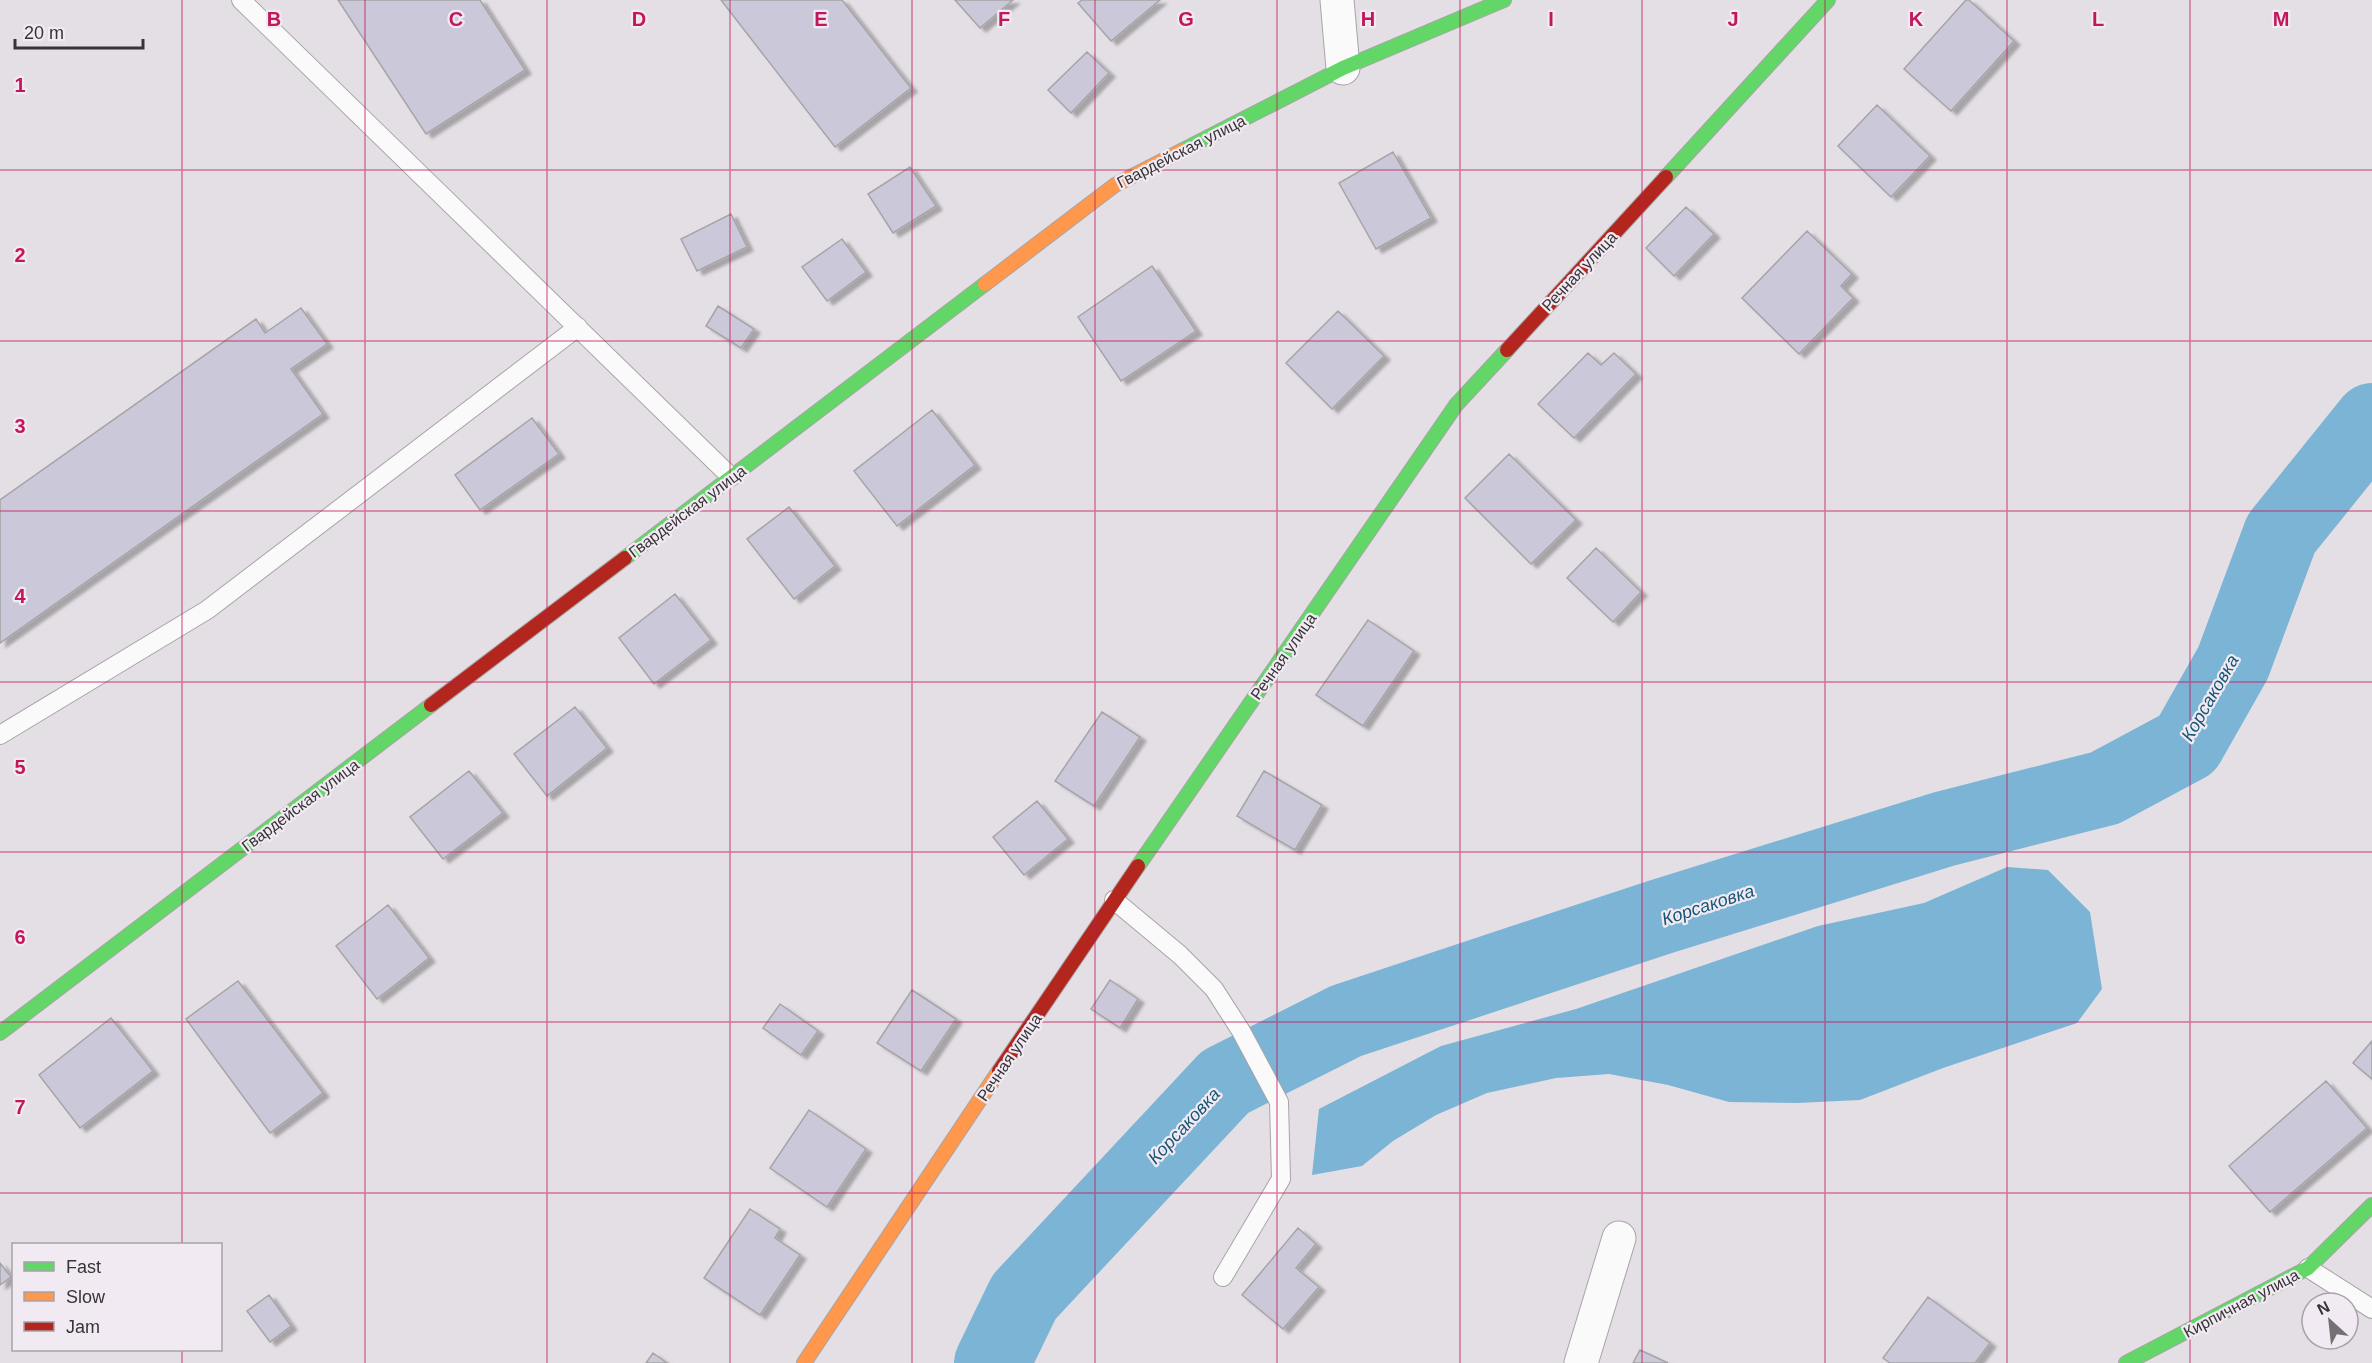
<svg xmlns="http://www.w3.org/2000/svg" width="2372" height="1363" font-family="Arial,sans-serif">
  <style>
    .water { fill: #7bb4d4 }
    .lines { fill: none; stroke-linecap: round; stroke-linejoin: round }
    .river { stroke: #7bb4d4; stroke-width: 76 }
    .building { fill: #cbc9d9; stroke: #a6a4a8; stroke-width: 1.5; filter: url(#shadow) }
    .lane-casing { stroke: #a7a4a7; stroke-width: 20 }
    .street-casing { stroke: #a7a4a7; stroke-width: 35 }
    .fast-casing { stroke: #a7a4a7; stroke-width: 16 }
    .slow-casing { stroke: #a7a4a7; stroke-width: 16 }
    .jam-casing { stroke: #a7a4a7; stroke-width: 16 }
    .lane { stroke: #fbfafb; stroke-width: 18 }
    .street { stroke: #fbfafb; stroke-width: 33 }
    .fast { stroke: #63d668; stroke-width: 14 }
    .slow { stroke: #ff974d; stroke-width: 14 }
    .jam { stroke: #b3261e; stroke-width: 14 }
    .grid { fill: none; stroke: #c2185b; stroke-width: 1.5; stroke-opacity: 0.55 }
    .labels { text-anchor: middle; stroke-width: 4.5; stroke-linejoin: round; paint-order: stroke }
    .street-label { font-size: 16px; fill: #373437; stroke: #f2eaf3 }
    .water-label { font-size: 18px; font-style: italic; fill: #165775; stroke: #f2eaf3 }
    .grid-label { font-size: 20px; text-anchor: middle; font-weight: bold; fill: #c2185b; stroke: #f2eaf3; stroke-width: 4.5; stroke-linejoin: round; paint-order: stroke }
  </style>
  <defs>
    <filter id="shadow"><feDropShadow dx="6" dy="4" stdDeviation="1.5" flood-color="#0004"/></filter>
  </defs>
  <rect width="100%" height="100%" fill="#e4dfe4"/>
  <path class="water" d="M2007,867L2048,870L2090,912L2102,989L2077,1023L1943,1068L1860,1100L1797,1103L1729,1102L1668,1085L1609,1074L1556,1078L1487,1093L1436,1115L1393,1141L1362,1166L1312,1175L1319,1109L1441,1046L1576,1009L1818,926L1924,903Z"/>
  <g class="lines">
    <path class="river" d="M992,1363L1024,1297L1225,1082L1346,1021L1660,917L1944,829L2105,788L2187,744L2233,663L2281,534L2372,421"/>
  </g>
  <path class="building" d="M338,0H480L525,70L426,134Z
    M721,0H842L911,88L835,147Z
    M955,0H1013L980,28Z
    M1082,0H1160L1111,41L1078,3Z
    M1966,0H1969L2014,41L1951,111L1904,69Z
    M1087,52L1109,73L1071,113L1048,90Z
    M1877,105L1930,156L1891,197L1838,146Z
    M1393,152L1431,218L1376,249L1339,183Z
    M910,167L936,206L893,233L868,194Z
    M1686,207L1714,234L1674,276L1646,248Z
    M731,214L747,247L697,271L681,239Z
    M1807,231L1852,274L1841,286L1853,298L1799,354L1742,298Z
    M842,239L866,272L827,301L802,267Z
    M1152,266L1196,331L1121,381L1078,317Z
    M718,306L754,329L741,348L706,326Z
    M301,308L327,344L291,369L323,414L0,643V500L256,319L265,333Z
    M1338,311L1384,356L1332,409L1286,363Z
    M1588,353L1601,365L1614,353L1636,374L1574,438L1538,404Z
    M932,410L975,465L897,526L854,471Z
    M532,418L559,454L480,510L455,475Z
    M1509,454L1576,520L1531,564L1465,498Z
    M789,507L835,566L794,599L747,539Z
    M1596,548L1641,592L1613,622L1567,578Z
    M675,594L711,640L654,684L619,638Z
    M1368,620L1414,651L1363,726L1316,695Z
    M575,707L607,748L547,796L514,754Z
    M1102,712L1140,737L1094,806L1055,781Z
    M469,771L503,813L443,859L410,817Z
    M1264,771L1322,805L1295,850L1237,816Z
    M1037,801L1068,839L1024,875L993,837Z
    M388,905L429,958L377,999L336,946Z
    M1110,980L1138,999L1120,1028L1091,1009Z
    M238,981L323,1093L270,1133L186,1019Z
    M912,990L956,1019L921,1071L877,1043Z
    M780,1004L818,1031L801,1055L763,1028Z
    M111,1018L153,1071L80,1128L39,1075Z
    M2372,1041V1079L2353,1063Z
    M2326,1081L2367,1128L2270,1212L2229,1166Z
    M809,1110L866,1149L827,1207L770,1168Z
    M750,1209L780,1229L775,1238L800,1255L760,1315L704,1278Z
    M1298,1228L1316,1244L1296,1268L1319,1287L1283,1329L1242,1295Z
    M0,1263L11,1277L0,1285Z
    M269,1295L291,1326L270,1342L247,1311Z
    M1928,1297L1990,1343L1975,1363H1890L1883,1358Z
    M1640,1350L1668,1363H1633Z
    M653,1353L667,1363H646Z"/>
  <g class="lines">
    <g class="lane-casing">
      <path id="lane" d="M241,0L731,477
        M0,735L207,610L578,327
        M1114,900L1180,955L1214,989L1241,1031L1279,1102L1281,1179L1223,1277
        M2308,1268L2372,1309"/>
    </g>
    <g class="street-casing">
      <path id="street" d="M1337,0L1343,68
        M1581,1363L1619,1238"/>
    </g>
    <g class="fast-casing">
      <path id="fast" d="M1181,151L1343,68L1504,0
        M1666,177L1828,0
        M625,558L985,284
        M1138,866L1456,405L1507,350
        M0,1033L431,705
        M2126,1363L2308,1268L2372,1205"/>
    </g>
    <g class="slow-casing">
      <path id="slow" d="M985,284L1115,185L1181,151
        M804,1363L999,1071"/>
    </g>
    <g class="jam-casing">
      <path id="jam" d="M1507,350L1666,177
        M431,705L625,558
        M999,1071L1138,866"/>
    </g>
    <use href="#lane" class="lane"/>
    <use href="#street" class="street"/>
    <use href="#fast" class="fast"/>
    <use href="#slow" class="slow"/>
    <use href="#jam" class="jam"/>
  </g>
  <path class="grid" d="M182,0V1244M365,0V1363M547,0V1363M730,0V1363M912,0V1363M1095,0V1363M1277,0V1363M1460,0V1363M1642,0V1363M1825,0V1363M2007,0V1363M2190,0V1363M0,170H2372M0,341H2372M0,511H2372M0,682H2372M0,852H2372M0,1022H2372M0,1193H2372M182,1350V1363"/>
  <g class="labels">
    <g class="street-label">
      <text transform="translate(1181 151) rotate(-27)" y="6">Гвардейская улица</text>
      <text transform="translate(1579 271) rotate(-47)" y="6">Речная улица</text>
      <text transform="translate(687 511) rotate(-37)" y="6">Гвардейская улица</text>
      <text transform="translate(1283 656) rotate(-55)" y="6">Речная улица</text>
      <text transform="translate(300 805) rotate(-37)" y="6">Гвардейская улица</text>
      <text transform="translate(1009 1057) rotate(-56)" y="6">Речная улица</text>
      <text transform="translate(2241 1303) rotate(-28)" y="6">Кирпичная улица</text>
    </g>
    <g class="water-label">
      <text transform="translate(2210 698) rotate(-60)" y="6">Корсаковка</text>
      <text transform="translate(1708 905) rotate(-18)" y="6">Корсаковка</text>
      <text transform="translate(1184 1126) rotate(-47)" y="6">Корсаковка</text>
    </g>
  </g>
  <g class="grid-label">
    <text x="274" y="26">B</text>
    <text x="456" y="26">C</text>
    <text x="639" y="26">D</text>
    <text x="821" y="26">E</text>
    <text x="1004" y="26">F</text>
    <text x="1186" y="26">G</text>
    <text x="1368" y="26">H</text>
    <text x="1551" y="26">I</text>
    <text x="1733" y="26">J</text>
    <text x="1916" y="26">K</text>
    <text x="2098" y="26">L</text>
    <text x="2281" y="26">M</text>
    <text x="20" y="92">1</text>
    <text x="20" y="262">2</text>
    <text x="20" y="433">3</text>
    <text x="20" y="603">4</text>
    <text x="20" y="774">5</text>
    <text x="20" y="944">6</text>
    <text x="20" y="1114">7</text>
  </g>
  <rect x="12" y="1243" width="210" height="108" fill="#f2eaf3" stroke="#a7a1a8" stroke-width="1.5"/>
  <rect x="24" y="1262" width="30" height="9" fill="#63d668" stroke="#a7a1a8" stroke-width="1.5"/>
  <text x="66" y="1273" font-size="18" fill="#373437">Fast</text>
  <rect x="24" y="1292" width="30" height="9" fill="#ff974d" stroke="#a7a1a8" stroke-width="1.5"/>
  <text x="66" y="1303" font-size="18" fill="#373437">Slow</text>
  <rect x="24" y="1322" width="30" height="9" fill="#b3261e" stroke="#a7a1a8" stroke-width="1.5"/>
  <text x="66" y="1333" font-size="18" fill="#373437">Jam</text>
  <g transform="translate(2330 1321) rotate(333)"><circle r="28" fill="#f2eaf3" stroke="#a7a1a8" stroke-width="1.5"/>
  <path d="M0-4.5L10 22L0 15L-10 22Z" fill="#747074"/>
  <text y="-9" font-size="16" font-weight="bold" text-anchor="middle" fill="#373437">N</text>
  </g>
  <path d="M15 39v9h128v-9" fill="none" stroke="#373437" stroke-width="3"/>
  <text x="24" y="39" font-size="18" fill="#373437" stroke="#f2eaf3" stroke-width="4.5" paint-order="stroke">20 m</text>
</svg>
